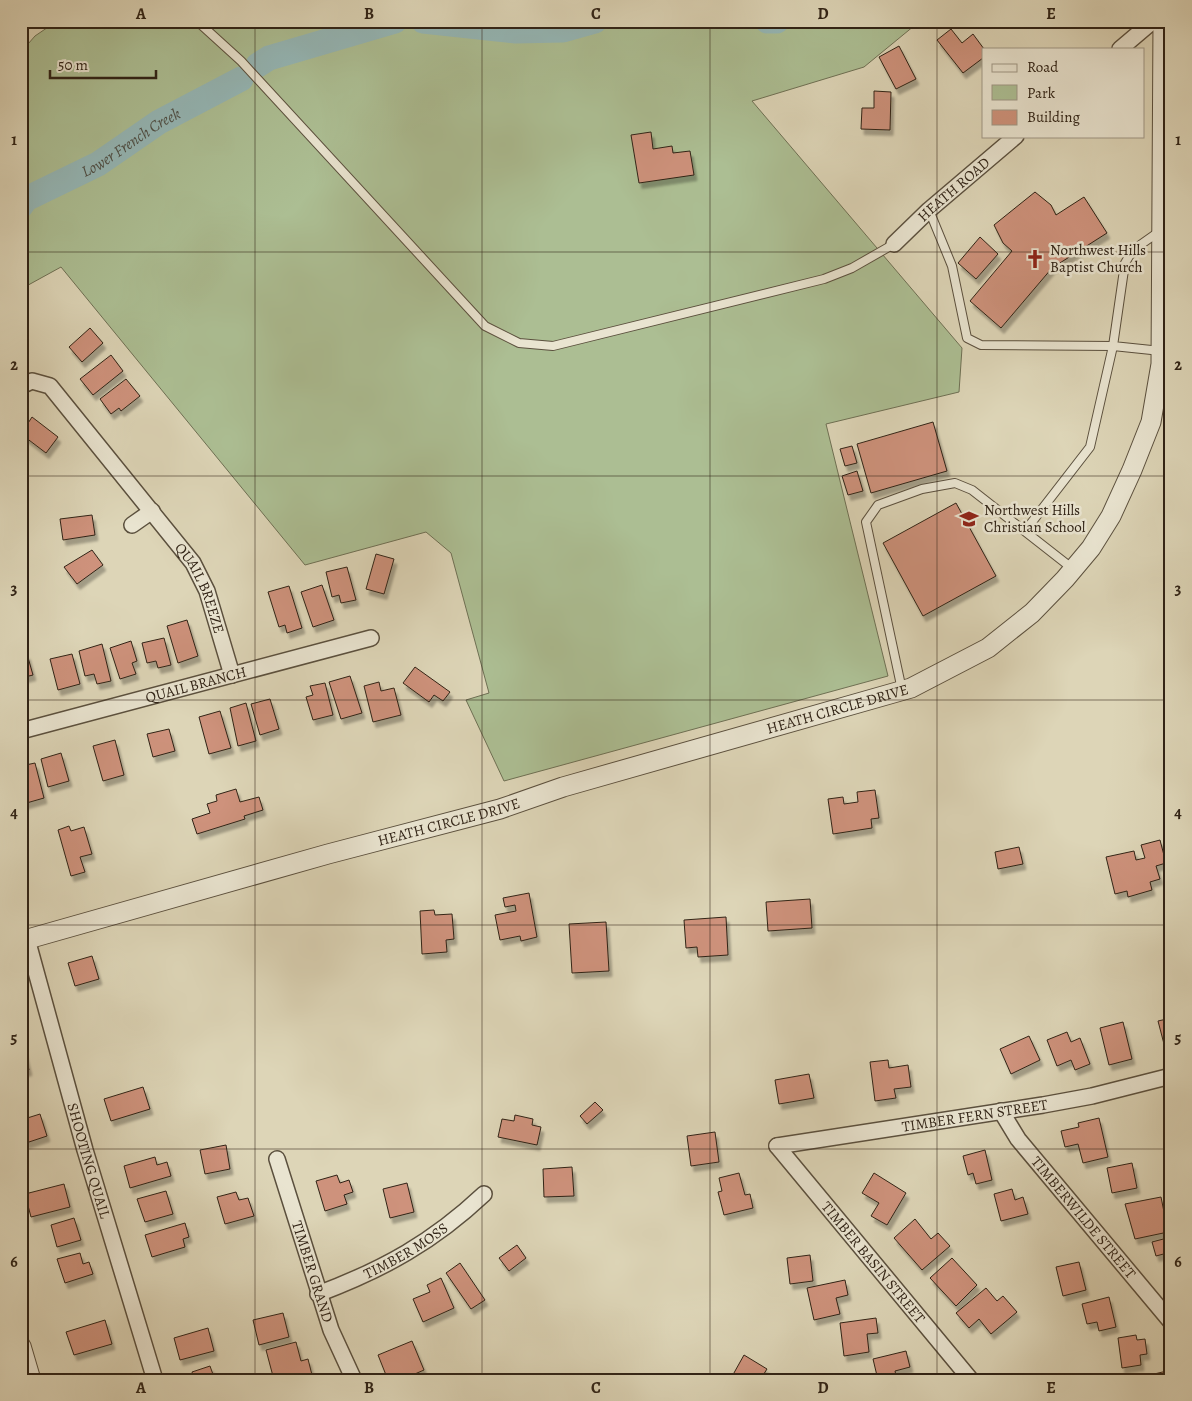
<svg xmlns="http://www.w3.org/2000/svg" width="1192" height="1401" font-family="Alegreya,serif">
  <style>
    .green { fill: #acbe93; stroke: #6e7054 }
    .lines { fill: none; stroke-linecap: round; stroke-linejoin: round }
    .river { stroke: #95b7b6; stroke-width: 25 }
    .building { fill: #ce927b; stroke: #302316; filter: url(#shadow) }
    .service-casing { stroke: #5b503e; stroke-width: 10 }
    .minor-casing { stroke: #5b503e; stroke-width: 18 }
    .tertiary-casing { stroke: #5b503e; stroke-width: 21 }
    .service { stroke: #e9e4d0; stroke-width: 8 }
    .minor { stroke: #e9e4d0; stroke-width: 15 }
    .tertiary { stroke: #e9e4d0; stroke-width: 19 }
    .grid { fill: none; stroke: #302316; stroke-width: 1; stroke-opacity: 0.55 }
    .labels { text-anchor: middle; stroke-width: 5; stroke-linejoin: round; paint-order: stroke }
    .street-label { font-size: 15px; fill: #302316; stroke: #e9e4d0 }
    .poi-label { font-size: 15px; fill: #302316; stroke: #e9e4d0; text-anchor: start }
    .water-label { font-size: 16px; font-style: italic; fill: #4e4f46; stroke: #e9e4d0 }
    .neatline { fill: none; stroke: #302316; stroke-width: 2 }
    .grid-label { font-size: 16px; text-anchor: middle; font-weight: bold; fill: #302316 }
  </style>
  <defs>
    <filter id="shadow"><feDropShadow dx="3" dy="5.5" stdDeviation="1" flood-color="#0004"/></filter>
  </defs>
  <rect width="100%" height="100%" fill="#ddd5b7"/>
  <filter id="stains"><feTurbulence type="fractalNoise" baseFrequency=".004" numOctaves="4"/><feColorMatrix values="0 0 0 0 .2 0 0 0 0 .09 0 0 0 0 .02 0 0 0 .5 -.17"/></filter>
  <radialGradient id="worn" r=".72"><stop offset=".6" stop-color="#630" stop-opacity="0"/><stop offset="1" stop-color="#630" stop-opacity=".3"/></radialGradient>
  <path class="green" d="M57,21H920L864,67L752,101L962,348L959,392L826,424L888,676L504,781L466,700L489,693L451,553L426,532L305,565L61,267L21,289V52L35,36Z"/>
  <g class="lines">
    <g class="river">
      <path d="M423,21L516,31L563,30L595,21"/>
      <path d="M767,21H777"/>
      <path d="M258,65L269,58L395,21"/>
      <path id="s1" d="M21,206L26,199L98,164L159,122L241,79"/>
    </g>
  </g>
  <path class="building" d="M951,29L962,43L973,34L984,49L983,58L963,73L937,40Z
    M899,46L916,79L896,89L879,57Z
    M874,91L891,92L890,130L861,129L862,108H874Z
    M651,132L653,149L672,146L673,153L690,151L694,175L639,183L631,135Z
    M1035,192L1051,205L1056,215L1084,197L1107,233L1052,268L1001,328L970,301L1012,251L1003,243L994,225Z
    M980,237L998,254L976,279L958,263Z
    M90,328L103,343L82,362L69,347Z
    M111,355L123,371L93,395L80,379Z
    M126,379L140,396L121,411L119,408L111,414L100,399Z
    M32,417L58,437L46,453L21,434Z
    M933,422L947,471L871,493L857,444Z
    M852,446L857,463L845,466L840,449Z
    M857,471L863,491L848,495L842,476Z
    M956,503L996,576L923,616L883,543Z
    M92,515L95,535L63,540L60,519Z
    M92,550L103,565L77,584L64,567Z
    M376,554L394,559L384,594L366,589Z
    M347,567L356,600L341,603L339,595L332,597L326,572Z
    M322,585L334,620L313,627L301,592Z
    M289,586L302,628L287,633L285,625L279,627L268,592Z
    M187,620L198,656L178,663L167,626Z
    M164,638L171,665L158,668L156,661L147,663L142,643Z
    M131,641L137,661L132,663L136,674L120,679L110,648Z
    M102,644L111,681L97,684L94,674L85,676L79,651Z
    M27,654L33,675L21,678V656Z
    M72,654L80,684L58,690L50,659Z
    M415,667L450,692L443,701L434,695L429,702L403,683Z
    M350,676L362,713L341,719L329,682Z
    M379,682L381,691L394,688L401,715L373,722L364,686Z
    M325,683L333,715L313,720L306,697L313,695L310,686Z
    M270,699L279,729L260,735L251,704Z
    M246,703L256,741L238,746L230,708Z
    M220,711L231,748L209,754L199,717Z
    M169,729L175,751L153,757L147,734Z
    M115,740L124,775L103,781L93,746Z
    M61,753L69,781L48,787L41,759Z
    M35,763L44,798L23,804L21,766Z
    M236,789L240,802L259,797L263,810L244,816L245,819L197,834L192,819L210,813L207,804L217,801L216,795Z
    M875,790L879,818L871,819L872,828L833,834L828,799L843,797L844,804L858,802L857,792Z
    M69,826L71,831L84,827L92,854L80,857L85,872L71,876L58,830Z
    M1160,840L1166,863L1156,866L1160,879L1150,882L1152,890L1128,897L1127,891L1115,894L1106,857L1134,851L1136,860L1145,858L1141,845Z
    M1019,847L1023,864L998,869L995,852Z
    M529,893L537,937L521,941L520,936L500,940L495,915L516,911L515,905L505,907L503,898Z
    M810,899L812,928L768,931L766,902Z
    M434,910L435,915L452,914L454,939L446,940L447,952L422,954L420,911Z
    M726,917L728,955L698,957L697,947L686,948L684,920Z
    M606,922L609,971L572,973L569,924Z
    M92,956L99,979L75,986L68,963Z
    M1171,1018V1043L1164,1044L1158,1021Z
    M1123,1022L1132,1059L1109,1065L1100,1028Z
    M1067,1032L1071,1042L1080,1038L1090,1064L1075,1070L1071,1060L1057,1066L1047,1040Z
    M1029,1036L1040,1060L1011,1074L1000,1049Z
    M23,1047L29,1070L21,1072V1048Z
    M888,1060L889,1068L908,1065L911,1087L894,1089L896,1098L875,1101L870,1062Z
    M809,1074L814,1098L779,1104L775,1080Z
    M143,1087L150,1109L111,1121L104,1099Z
    M595,1102L603,1110L587,1124L580,1116Z
    M40,1114L47,1136L26,1143L21,1120Z
    M515,1115L533,1119L532,1125L541,1127L537,1145L498,1137L502,1119L514,1121Z
    M1099,1118L1108,1157L1083,1163L1078,1144L1065,1147L1061,1131L1079,1127L1078,1123Z
    M715,1132L719,1162L691,1166L687,1136Z
    M226,1145L230,1169L205,1174L200,1150Z
    M985,1150L992,1180L976,1184L973,1173L968,1175L963,1156Z
    M155,1157L157,1165L167,1162L171,1176L130,1188L124,1166Z
    M1132,1163L1137,1188L1112,1193L1107,1168Z
    M572,1167L574,1196L544,1197L543,1169Z
    M739,1173L745,1195L750,1194L753,1208L724,1215L718,1192L722,1191L719,1178Z
    M874,1173L906,1193L887,1225L871,1216L879,1203L862,1193Z
    M337,1175L340,1183L349,1180L353,1192L344,1195L347,1204L325,1211L316,1181Z
    M407,1183L414,1212L390,1218L383,1189Z
    M64,1184L70,1207L31,1217L25,1194Z
    M1012,1189L1015,1200L1023,1197L1028,1214L1001,1221L994,1194Z
    M166,1191L173,1214L145,1222L137,1199Z
    M236,1192L239,1200L248,1198L254,1216L225,1224L217,1197Z
    M1161,1197L1168,1232L1135,1239L1125,1204Z
    M74,1218L81,1240L57,1247L51,1225Z
    M915,1219L931,1239L938,1233L950,1246L922,1270L894,1238Z
    M185,1223L189,1237L183,1239L185,1247L152,1257L145,1235Z
    M1171,1237V1252L1156,1256L1152,1242Z
    M517,1245L526,1258L509,1271L499,1258Z
    M80,1253L83,1264L89,1262L93,1274L65,1283L57,1259Z
    M810,1255L813,1281L790,1284L787,1258Z
    M952,1258L977,1285L956,1306L930,1278Z
    M1079,1262L1086,1290L1063,1296L1056,1267Z
    M460,1263L485,1300L471,1309L446,1273Z
    M441,1278L454,1308L423,1322L413,1299L430,1292L427,1285Z
    M845,1280L848,1295L836,1298L840,1314L814,1320L807,1288Z
    M986,1288L997,1301L1003,1296L1017,1312L991,1334L979,1319L969,1328L956,1313Z
    M1109,1297L1116,1327L1099,1331L1097,1322L1087,1324L1082,1304Z
    M283,1313L289,1337L259,1345L253,1320Z
    M876,1318L878,1333L867,1334L869,1352L844,1356L840,1323Z
    M105,1320L112,1344L74,1355L66,1332Z
    M208,1328L214,1351L180,1360L174,1338Z
    M1136,1335L1137,1340L1145,1339L1147,1354L1140,1355L1141,1365L1122,1368L1118,1338Z
    M412,1341L424,1370L401,1380H388L378,1355Z
    M296,1342L301,1361L308,1359L312,1375L294,1380H274L266,1350Z
    M906,1351L910,1367L895,1371L897,1380H878L873,1359Z
    M744,1355L767,1369L760,1380H730Z
    M210,1366L215,1380H194L192,1372Z
    M1171,1370V1380H1134L1133,1379Z"/>
  <g class="lines">
    <g class="service-casing">
      <path id="service" d="M197,21L241,61L485,326L519,343L553,346L824,279L852,268L894,244
        M929,210L952,266L967,338L981,345L1113,346L1161,351
        M1025,531L1090,447L1113,346L1125,263L1133,250L1160,231
        M902,690L866,522L878,505L922,489L955,483L972,490L1073,569"/>
    </g>
    <g class="minor-casing">
      <g id="minor">
        <path d="M1120,49L1153,21"/>
        <path id="s2" d="M894,244L929,210L1016,136"/>
        <path id="s3" d="M21,386L32,381L50,386L193,563L207,591L232,675"/>
        <path d="M132,525L152,511"/>
        <path id="s4" d="M21,731L371,638"/>
        <path id="s5" d="M27,939L85,1150L155,1380"/>
        <path id="s6" d="M1001,1111L1018,1139L1171,1322"/>
        <path id="s7" d="M777,1146L1043,1105L1092,1096L1171,1076"/>
        <path id="s8" d="M777,1146L971,1380"/>
        <path id="s9" d="M277,1159L331,1330L354,1380"/>
        <path id="s10" d="M318,1294C384,1269 433,1242 484,1194"/>
      </g>
    </g>
    <g class="tertiary-casing">
      <g id="tertiary">
        <path id="s11" d="M21,941L328,854L500,809L563,787L911,688L988,648L1032,613L1065,579L1091,548L1111,516L1132,470L1151,422L1161,364L1163,21"/>
        <path d="M21,1346L31,1380"/>
      </g>
    </g>
    <use href="#service" class="service"/>
    <use href="#minor" class="minor"/>
    <use href="#tertiary" class="tertiary"/>
  </g>
  <path class="grid" d="M255,21V1380M482,21V1380M710,21V1380M937,21V1380M21,252H1171M21,476H1171M21,700H1171M21,925H1171M21,1149H1171"/>
  <defs>
    <g id="church-bare" transform="scale(1.5)"><path d="M-1.2-6h2.4v3.5h3.3v2.4h-3.3V6h-2.4V-.1h-3.3v-2.4h3.3Z" fill="#8f2418" stroke="#e9e4d0" stroke-width="2.5" paint-order="stroke"/></g>
    <g id="school-bare" transform="scale(1.5)"><path d="M0-5L7-2L0 1L-7-2ZM-4 1L0 2.5L4 1V4Q0 6-4 4Z" fill="#8f2418" stroke="#e9e4d0" stroke-width="2.5" paint-order="stroke"/></g>
  </defs>
  <g fill-rule="evenodd">
    <use href="#church-bare" x="1035" y="259"/>
    <use href="#school-bare" x="969" y="519"/>
  </g>
  <g class="labels">
    <g class="street-label">
      <text dy="5" stroke="none"><textPath href="#s2" startOffset="81">HEATH ROAD</textPath></text>
      <text dy="5" stroke="none"><textPath href="#s3" startOffset="284">QUAIL BREEZE</textPath></text>
      <text dy="5" stroke="none"><textPath href="#s4" startOffset="181">QUAIL BRANCH</textPath></text>
      <text dy="5" stroke="none"><textPath href="#s11" startOffset="849">HEATH CIRCLE DRIVE</textPath></text>
      <text dy="5" stroke="none"><textPath href="#s11" startOffset="444">HEATH CIRCLE DRIVE</textPath></text>
      <text dy="5" stroke="none"><textPath href="#s7" startOffset="200">TIMBER FERN STREET</textPath></text>
      <text dy="5" stroke="none"><textPath href="#s5" startOffset="230">SHOOTING QUAIL</textPath></text>
      <text dy="5" stroke="none"><textPath href="#s6" startOffset="135">TIMBERWILDE STREET</textPath></text>
      <text dy="5" stroke="none"><textPath href="#s10" startOffset="98">TIMBER MOSS</textPath></text>
      <text dy="5" stroke="none"><textPath href="#s8" startOffset="151">TIMBER BASIN STREET</textPath></text>
      <text dy="5" stroke="none"><textPath href="#s9" startOffset="118">TIMBER GRAND</textPath></text>
    </g>
    <g class="poi-label">
      <text x="1050" y="255">Northwest Hills<tspan x="1050" dy="17">Baptist Church</tspan></text>
      <text x="984" y="515">Northwest Hills<tspan x="984" dy="17">Christian School</tspan></text>
    </g>
    <g class="water-label">
      <text dy="6" stroke="none"><textPath href="#s1" startOffset="128">Lower French Creek</textPath></text>
    </g>
  </g>
  <rect width="1192" height="1401" fill="none" stroke="#ddd5b7" stroke-width="55"/>
  <rect x="982" y="48" width="162" height="90" fill="#e9e4d0" stroke="#9f9786"/>
  <rect x="992" y="64" width="25" height="8" fill="#e9e4d0" stroke="#9f9786"/>
  <text x="1027" y="72" font-size="15" fill="#302316">Road</text>
  <rect x="992" y="85" width="25" height="15" fill="#acbe93" stroke="#9f9786"/>
  <text x="1027" y="98" font-size="15" fill="#302316">Park</text>
  <rect x="992" y="110" width="25" height="15" fill="#ce927b" stroke="#9f9786"/>
  <text x="1027" y="122" font-size="15" fill="#302316">Building</text>
  <path d="M50 70v8h106v-8" fill="none" stroke="#302316" stroke-width="2.5"/>
  <text x="58" y="70" font-size="15" fill="#302316" stroke="#e9e4d0" stroke-width="4" paint-order="stroke">50 m</text>
  <rect x="28" y="28" width="1136" height="1346" class="neatline"/>
  <g class="grid-label">
    <text x="141" y="19">A</text>
    <text x="369" y="19">B</text>
    <text x="596" y="19">C</text>
    <text x="823" y="19">D</text>
    <text x="1051" y="19">E</text>
    <text x="14" y="145">1</text>
    <text x="1178" y="145">1</text>
    <text x="14" y="370">2</text>
    <text x="1178" y="370">2</text>
    <text x="14" y="594">3</text>
    <text x="1178" y="594">3</text>
    <text x="14" y="818">4</text>
    <text x="1178" y="818">4</text>
    <text x="14" y="1043">5</text>
    <text x="1178" y="1043">5</text>
    <text x="14" y="1267">6</text>
    <text x="1178" y="1267">6</text>
    <text x="141" y="1393">A</text>
    <text x="369" y="1393">B</text>
    <text x="596" y="1393">C</text>
    <text x="823" y="1393">D</text>
    <text x="1051" y="1393">E</text>
  </g>
  <rect width="100%" height="100%" filter="url(#stains)"/>
  <rect width="100%" height="100%" fill="url(#worn)"/>
</svg>
